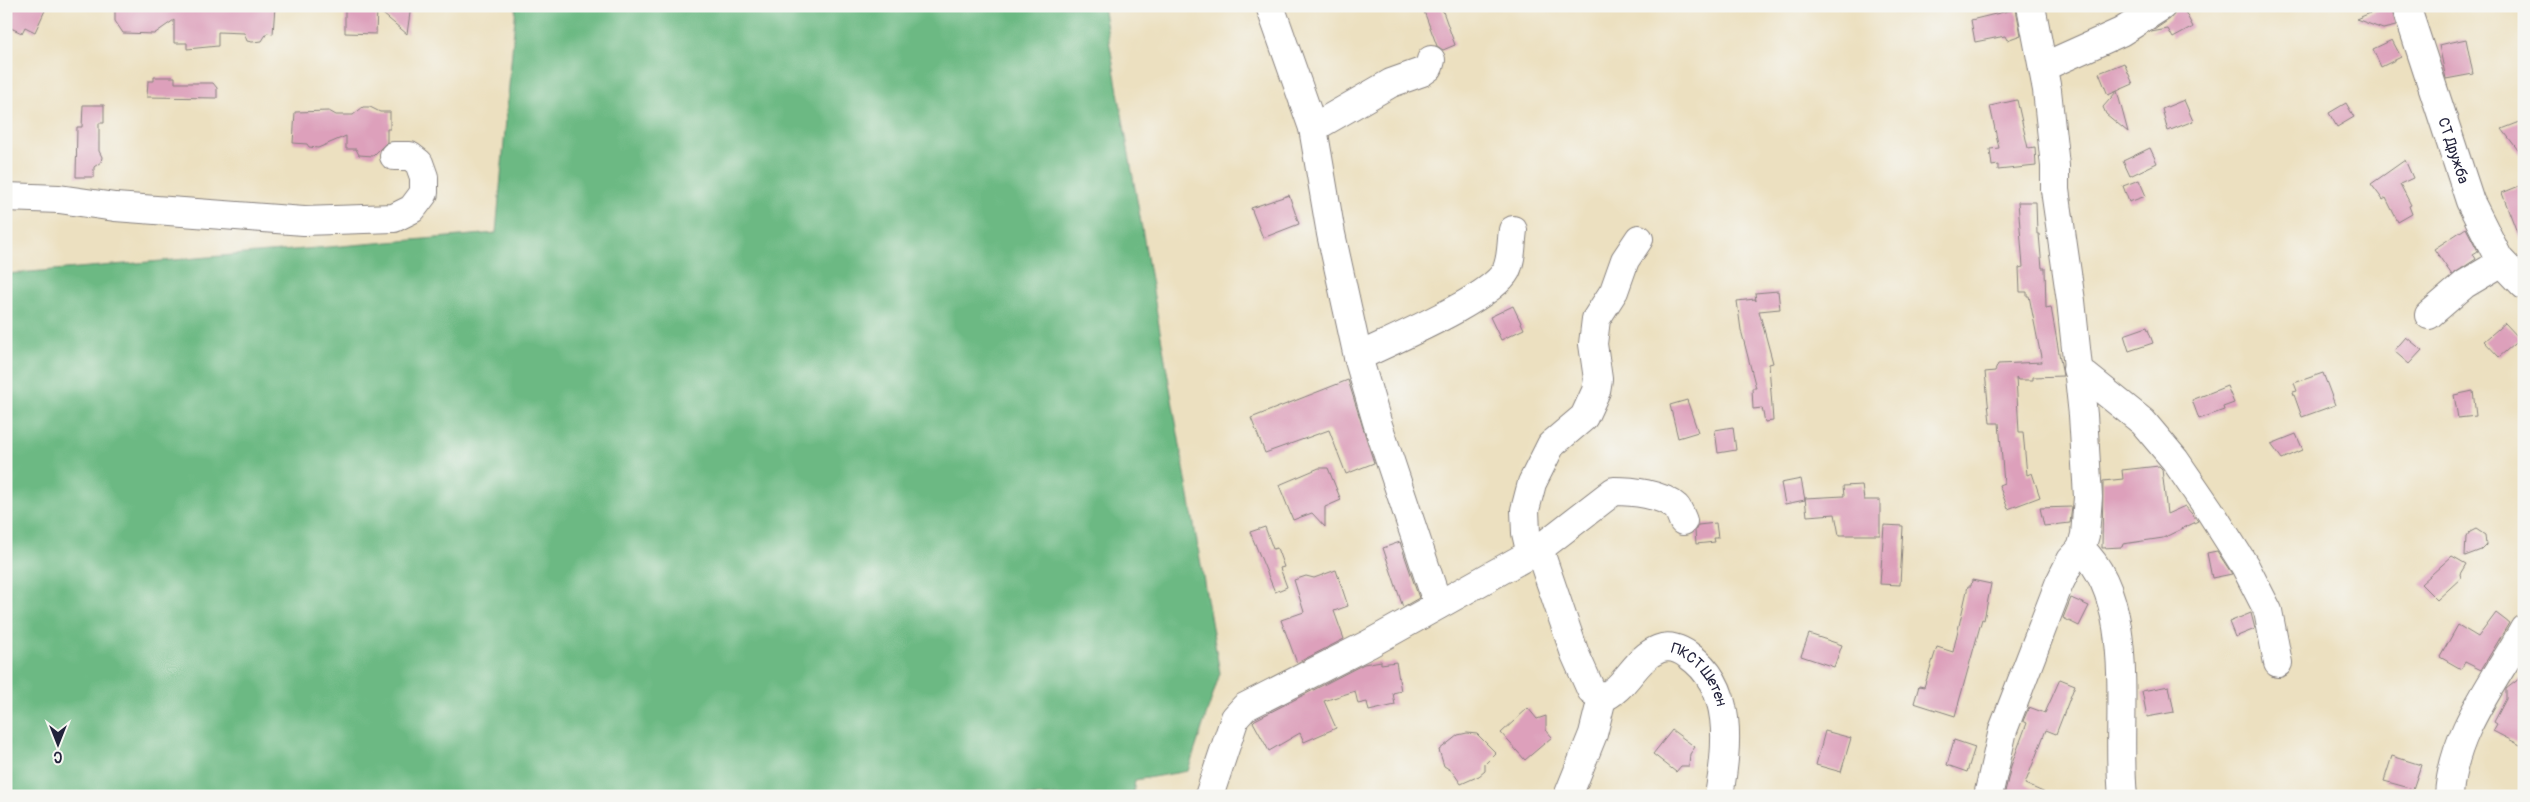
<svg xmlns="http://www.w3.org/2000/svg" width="2530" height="802" font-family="Pangolin,sans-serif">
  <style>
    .forest { fill: #6cb983; stroke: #476e5f }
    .building { fill: #dda0bb }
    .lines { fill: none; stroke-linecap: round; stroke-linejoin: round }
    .minor-casing { stroke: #87817e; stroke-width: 30 }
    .minor { stroke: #fff; stroke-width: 28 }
    .labels { text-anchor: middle; stroke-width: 4; stroke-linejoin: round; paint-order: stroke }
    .street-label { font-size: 15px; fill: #22223b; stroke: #f6f6f2 }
  </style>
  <rect width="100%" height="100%" fill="#f6f6f2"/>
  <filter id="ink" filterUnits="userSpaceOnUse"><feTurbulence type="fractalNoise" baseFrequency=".02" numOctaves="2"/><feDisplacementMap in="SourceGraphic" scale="10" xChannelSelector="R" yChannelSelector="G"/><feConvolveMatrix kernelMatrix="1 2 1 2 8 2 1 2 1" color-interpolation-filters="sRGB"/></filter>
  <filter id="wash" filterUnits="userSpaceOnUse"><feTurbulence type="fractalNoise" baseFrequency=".0096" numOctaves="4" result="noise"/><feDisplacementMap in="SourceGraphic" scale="20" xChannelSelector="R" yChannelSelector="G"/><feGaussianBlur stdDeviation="1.12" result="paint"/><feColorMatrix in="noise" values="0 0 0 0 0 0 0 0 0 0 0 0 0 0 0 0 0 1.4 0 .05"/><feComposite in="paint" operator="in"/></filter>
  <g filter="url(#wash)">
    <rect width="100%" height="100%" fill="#ece0c0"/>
    <path class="forest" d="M516,6H1103L1220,673L1188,771L1135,780L1133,796H6V274L496,233Z"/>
    <g id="blocks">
      <path class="building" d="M6,6H47L35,32L25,27L22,33L6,26Z
        M115,6H275L273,34L267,33L262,41L252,42L247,41L244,33L218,32V46L187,49V43H174V20L154,34L123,33L115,21Z
        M348,6H411L407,34L377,9L376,34L345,33V8Z
        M1422,6H1441L1455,45L1443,50L1437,46Z
        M2182,6L2193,27L2173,38L2168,29L2151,32L2170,19L2177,8Z
        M2387,6H2391L2396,26L2383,29L2356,19Z
        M2016,9L2021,35L2007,40L2005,36L1975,42L1971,20Z
        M2466,39L2473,74L2446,79L2439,45Z
        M2392,40L2401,57L2381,67L2373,49Z
        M2124,63L2133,84L2108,95L2099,73Z
        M154,77H175V83H213L217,88V98L147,97L148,81H154Z
        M2117,91L2128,132L2106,114L2103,107Z
        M2017,100L2028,148L2035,147L2036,166L1998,170V165L1992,166L1990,149L1999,148L1990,106Z
        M2184,100L2193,121L2168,131L2162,109Z
        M2346,103L2354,117L2337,127L2329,113Z
        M83,105H104V123H99V151L102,157L101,162L94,167V177H76L77,127H82Z
        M363,107H370L380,112H390V129H387V142L373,156L359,155L356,149H346V136L318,148L309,147L307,144L293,143L295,112L329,111L336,115H353Z
        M2520,122L2524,131V158L2502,129Z
        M2150,148L2157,163L2130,176L2123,161Z
        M2405,160L2413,178L2400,184L2411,205L2409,206L2412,214L2398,222L2386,198L2383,200L2371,184Z
        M2139,180L2146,196L2129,202L2123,186Z
        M2524,184V248H2523L2502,193Z
        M1289,195L1299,224L1263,238L1251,208Z
        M2018,202H2036L2037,234H2039L2042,268H2045L2046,308L2051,307L2063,376L2033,377V380H2018L2016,377L2019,432H2023L2027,475L2032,473L2040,497L2008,509L1999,485L2004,483L1999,423H1990L1985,372L1995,371L1998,364L2042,362L2029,296H2027V292H2020L2019,268L2023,267Z
        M2466,228L2478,251L2473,254L2476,259L2452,275L2434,249Z
        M1778,291L1780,309L1759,311L1773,363L1769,364L1773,421L1765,422L1762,408L1753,409L1752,388H1756L1741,330L1737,301L1755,299L1756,301L1755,293Z
        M1513,306L1524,329L1501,340L1490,317Z
        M2505,323L2520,339L2499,357L2484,341Z
        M2147,327L2153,343L2129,351L2124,335Z
        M2406,337L2422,350L2409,364L2394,351Z
        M2323,373L2335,405L2302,417L2293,392L2297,391L2294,383Z
        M1348,380L1374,463L1346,474L1329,430L1265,453L1251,418Z
        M2227,386L2234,403L2223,407L2224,410L2199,419L2192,400Z
        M2473,391L2476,416L2458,418L2454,395Z
        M1687,400L1698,432L1678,438L1670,405Z
        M1733,427L1736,450L1718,453L1715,430Z
        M2296,434L2303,450L2282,459L2271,444Z
        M2159,466L2162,469L2167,514L2185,506L2198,521L2163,538L2123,544L2122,547L2102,548L2103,481L2123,479L2122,470Z
        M1319,468H1328L1341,500L1325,507V527L1312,513L1293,520L1279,485Z
        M1801,479L1805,500L1785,504L1781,483Z
        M1862,485L1864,500H1880V535H1839L1835,514L1807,516L1805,498L1844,496L1843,486Z
        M2072,507L2070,523L2044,526L2040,508Z
        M1716,523L1718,538H1714L1715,542L1696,544L1695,531L1698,525Z
        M1884,525L1903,526L1900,585L1880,584Z
        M1265,527L1273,549L1277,548L1284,567L1280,568L1287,587L1275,592L1250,532Z
        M2476,529L2485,535L2486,545L2481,550L2465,556L2466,537L2470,532Z
        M1400,542L1419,598L1403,607L1383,548Z
        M2217,551L2232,574L2212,578L2207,553Z
        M2452,556L2466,564L2460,574L2461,578L2437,600L2421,584Z
        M1336,570L1348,606L1334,611L1344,639L1297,663L1281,620L1304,612L1294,580L1306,576L1314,578Z
        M1972,580L1991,584L1984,620L1982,619L1955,716L1914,703L1919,686L1924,687L1937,647L1953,652L1968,586H1971Z
        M2071,598L2089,606L2079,626L2063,618Z
        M2251,613L2255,629L2235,637L2229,622Z
        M2496,613L2509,623L2481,670L2465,662L2461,669L2440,657L2458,625L2478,637Z
        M1809,634L1842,645L1834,667L1801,656Z
        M1381,661V664L1396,662L1401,691L1393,693L1395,705L1369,711L1367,702L1358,704L1355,691L1324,701L1336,728L1304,742L1300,733L1269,751L1253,722L1255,720L1364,664Z
        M2524,675V747L2493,731L2497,724L2494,722L2506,699V689Z
        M2060,679L2075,685L2056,734L2046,730L2025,784L2052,796H2004L2011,766L2027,723L2023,721L2029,707L2045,713Z
        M2169,686L2174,712L2147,717L2142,691Z
        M1528,708L1537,719L1546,716V730L1552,737L1525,760L1501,733Z
        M1672,730L1695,747L1690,754L1689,766H1681L1676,772L1653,754Z
        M1825,731L1851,738L1841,772L1816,765Z
        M1467,733L1477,734L1496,753L1485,764V771L1479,776L1461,784L1452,771L1444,766L1439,750L1458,735Z
        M1954,740L1975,747L1967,772L1947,765Z
        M2392,756L2421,765L2413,789L2384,781Z"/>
    </g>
  </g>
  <g filter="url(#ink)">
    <use href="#blocks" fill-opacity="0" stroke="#87817e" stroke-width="1"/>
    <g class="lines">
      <g class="minor-casing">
        <g id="minor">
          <path d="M1270,6L1313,128L1331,234L1358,357L1377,422L1438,605"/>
          <path d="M2031,6L2047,90L2055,166V190L2071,301L2083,415L2088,497L2085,535L2081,549C2139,602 2115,723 2123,796"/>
          <path id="s1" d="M2406,6L2470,201L2499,259L2524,285"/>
          <path d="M2043,67L2121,32L2162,6"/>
          <path d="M1313,128L1391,83L1422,72L1429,67L1431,60"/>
          <path d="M6,197L59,199L115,207L304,221L394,218L412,209L424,193V177L419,163L410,156H394"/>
          <path d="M2429,315L2465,284L2492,268L2499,259"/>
          <path d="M1358,357C1390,341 1491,299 1506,271C1512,259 1511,243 1513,230"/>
          <path d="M2077,369L2143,422L2175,460L2210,511L2245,566L2268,611L2278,663"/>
          <path d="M1539,549L1614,491C1632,491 1662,494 1676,507C1679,510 1681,516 1683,521"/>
          <path d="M1531,555L1526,533L1525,510L1532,483L1551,445L1584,417L1596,391L1598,379L1593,344L1596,319L1614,291L1625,260L1639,239"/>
          <path id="s2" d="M1209,796L1235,718L1245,707L1369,644L1539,549L1575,654L1591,690L1602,698C1626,689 1635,658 1659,649C1669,645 1680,649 1688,655C1735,687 1727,747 1719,796"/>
          <path d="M1568,796L1593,734L1602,698"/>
          <path d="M1988,796L2003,730L2018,691L2059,584L2071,560L2081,549"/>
          <path d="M2449,796C2452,733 2495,682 2524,629"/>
        </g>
      </g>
      <use href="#minor" class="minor"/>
    </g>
  </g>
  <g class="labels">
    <g class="street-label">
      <text dy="5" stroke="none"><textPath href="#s1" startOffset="152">СТ Дружба</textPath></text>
      <text dy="5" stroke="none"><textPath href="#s2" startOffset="724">ПКСТ Шетен</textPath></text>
    </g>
  </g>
  <rect width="2530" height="802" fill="none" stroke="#f6f6f2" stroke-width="25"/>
  <g transform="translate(58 744) rotate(180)" stroke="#f6f6f2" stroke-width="4" paint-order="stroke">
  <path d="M0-4L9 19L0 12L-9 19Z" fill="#22223b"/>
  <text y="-8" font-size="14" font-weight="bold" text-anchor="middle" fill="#22223b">С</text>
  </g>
</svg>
